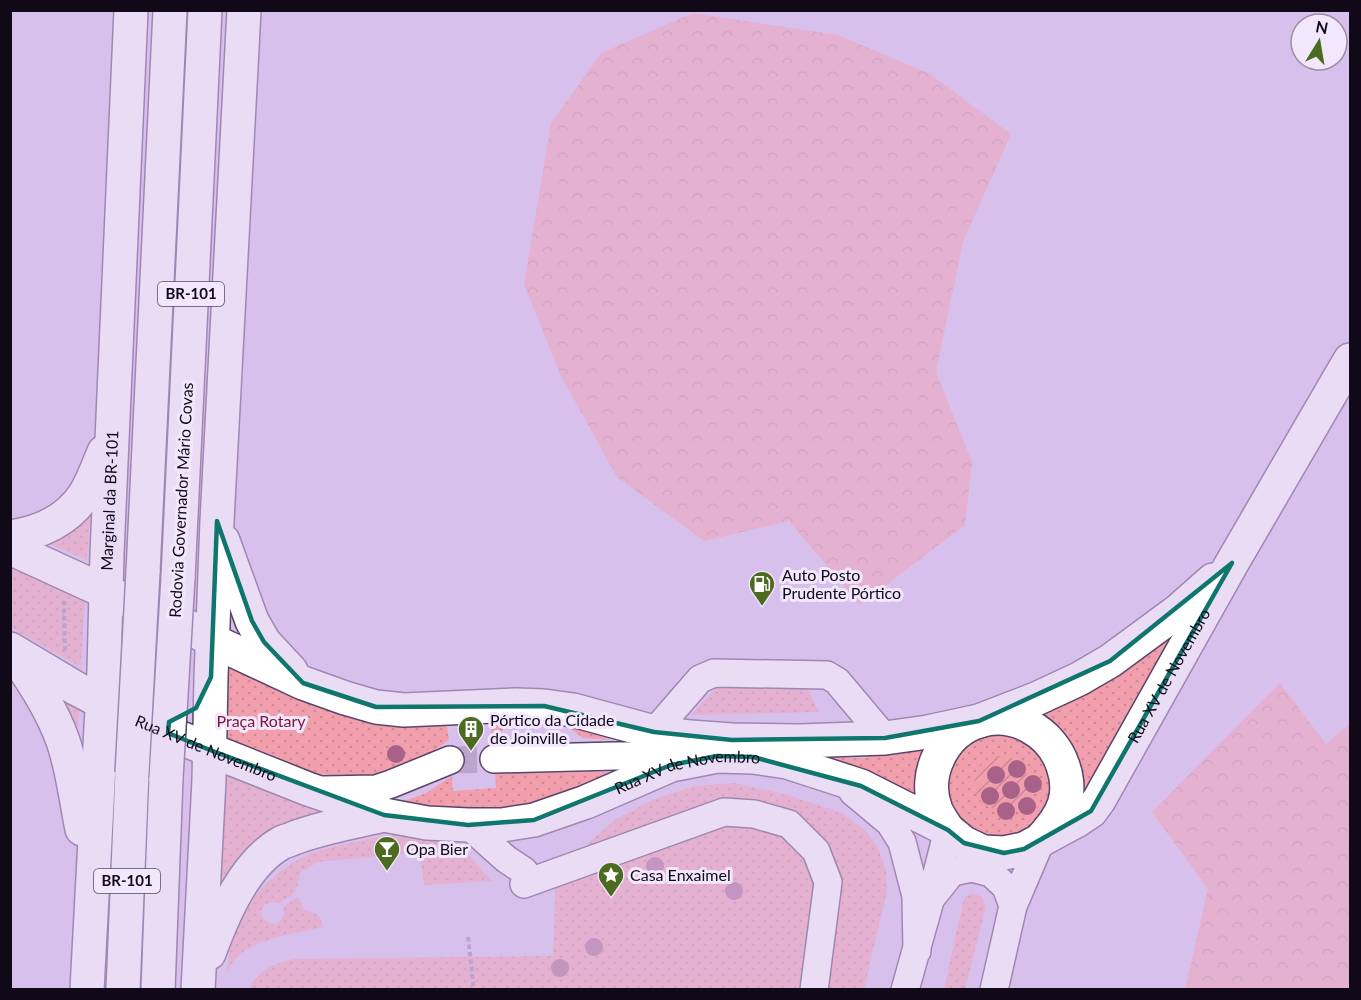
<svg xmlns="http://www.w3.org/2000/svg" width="1361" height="1000" font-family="Lato,sans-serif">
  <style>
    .grass { fill: url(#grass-dots) }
    .forest { fill: url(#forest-crowns) }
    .garden { fill: url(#garden-furrows) }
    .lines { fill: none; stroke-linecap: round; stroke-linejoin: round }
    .minor-tunnel { stroke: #baa5cd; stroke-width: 27; stroke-dasharray: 27 14; stroke-linecap: butt }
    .minor-casing { stroke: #59446a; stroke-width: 30 }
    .major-casing { stroke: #59446a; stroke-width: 36 }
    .highway-casing { stroke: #59446a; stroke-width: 36 }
    .path { stroke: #9482a4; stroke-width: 4; stroke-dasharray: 4.5 3; stroke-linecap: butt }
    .minor { stroke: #fff; stroke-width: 27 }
    .major { stroke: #fff; stroke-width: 33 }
    .highway { stroke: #fff; stroke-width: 33 }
    .highway-bridge-casing { stroke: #59446a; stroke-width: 36; stroke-linecap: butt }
    .highway-bridge { stroke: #fff; stroke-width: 33 }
    .tree { fill: #a86289 }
    .marked { fill: none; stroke: #0f766e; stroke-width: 4.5; stroke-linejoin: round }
    .labels { text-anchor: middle; stroke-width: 6; stroke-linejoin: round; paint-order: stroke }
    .shield { fill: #f3e7fe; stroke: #554c5d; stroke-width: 1.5 }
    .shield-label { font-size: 15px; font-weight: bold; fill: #110918 }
    .street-label { font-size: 16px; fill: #110918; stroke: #f3e7fe }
    .poi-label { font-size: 16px; fill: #110918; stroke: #f3e7fe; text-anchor: start }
    .park-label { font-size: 16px; fill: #811637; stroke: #f3e7fe }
  </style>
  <defs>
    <pattern id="grass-dots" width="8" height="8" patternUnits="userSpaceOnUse" patternTransform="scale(1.5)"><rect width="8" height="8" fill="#f29fad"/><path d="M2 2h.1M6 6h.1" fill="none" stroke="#ce8894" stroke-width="1.8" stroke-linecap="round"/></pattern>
    <pattern id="forest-crowns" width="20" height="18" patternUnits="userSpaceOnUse" patternTransform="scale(1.5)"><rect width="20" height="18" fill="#f29fad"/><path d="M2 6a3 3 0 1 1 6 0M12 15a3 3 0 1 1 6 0" fill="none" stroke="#ce8894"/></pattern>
    <pattern id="garden-furrows" width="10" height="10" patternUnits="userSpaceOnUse" patternTransform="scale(1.5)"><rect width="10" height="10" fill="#f29fad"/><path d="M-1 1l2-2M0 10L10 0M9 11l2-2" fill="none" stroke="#ce8894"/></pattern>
  </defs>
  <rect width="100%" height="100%" fill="#d8c0ed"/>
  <path class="grass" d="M90,511L87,560L47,543L72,531Z
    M10,568L85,600L81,667L11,628Z
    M1185,624L1098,775L1081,794L1035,713Z
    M227,660L273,685L542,717L593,731L610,740L583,738L567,726L504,727L495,745H493L490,722L447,726L449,740L411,767L386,773L350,776L314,774L222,746Z
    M719,685H806L819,712L691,715Z
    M59,694L80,708L77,733Z
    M982,734L1018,735L1045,757L1053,791L1038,824L1007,840L972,833L948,807L946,771L954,755Z
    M928,748L927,809L809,758H864Z
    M221,771L319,813L213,911Z
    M612,772L597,782L555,800L511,810L449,816L396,804L424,794L452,776L453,791L496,788L495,773Z
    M734,783L787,795L842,813L866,831L878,848L886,870L887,891L864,989L248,990C257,970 275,963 295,959L553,956L556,872L615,820L652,800L694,786Z
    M412,832L449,837L462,848L492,881L424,885L420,852L318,862L301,872L295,893L279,903C259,896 253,924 277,924C283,918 286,915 283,907L298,897L304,909L319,915L323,927C297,933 256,938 237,957C233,961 229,968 226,973C229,958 231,942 236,928C250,894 282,863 318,851C347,842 381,837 412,832Z
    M973,893C981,896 984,898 986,907L965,989H944L963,902L965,897Z"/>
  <path class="forest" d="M693,13L838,35L930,74L1011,134L963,242L936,372L972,462L965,525L860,605L789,521L704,541L617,477L561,376L524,284L551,123L601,53Z
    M1280,683L1326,744L1350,724V989H1185L1208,889L1152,812Z"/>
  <path class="garden" d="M974 783a27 27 0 1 1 54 0a27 27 0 1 1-54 0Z"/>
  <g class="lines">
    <path class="minor-tunnel" d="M450,760L494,759"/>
    <g class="minor-casing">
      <path id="minor" d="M654,732L700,679L714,673L827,675L837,681L885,738
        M494,759L615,756H688
        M324,790L376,789L391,784L450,760
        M853,792L890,823L902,842L916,896L917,951
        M468,825L506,859L524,871
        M524,884L724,812L754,814L789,824L816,851L828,882L814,990
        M932,897L952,872L972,868L991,873L1006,887L1013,906
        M905,990L931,897L948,830
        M994,990L1013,906L1042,838"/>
    </g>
    <g class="major-casing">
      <g id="major">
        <path d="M10,537C40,533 68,520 85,494C93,481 98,466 104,452"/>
        <path d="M223,541L252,621L264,642L291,671"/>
        <path d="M10,548L106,592L180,622L213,641L303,683L345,698L376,707L404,710L516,705L544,706L573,710L654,732L690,737L732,740L800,741L885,738L928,732L979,721L1036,699L1079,679L1110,661L1178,611L1213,580"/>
        <path id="s1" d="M10,649L77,689L132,718L210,750L308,789L384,815L427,823L468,825H502L534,820L586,802L671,765L717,756L753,757L787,762L861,786L948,830L964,843L983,852L1004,853L1024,849L1076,821L1091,811L1099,800L1232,563L1350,360"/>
        <path d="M15,655C34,683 52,710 63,741C73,770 76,800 82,829"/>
        <path d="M948,830C944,824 939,817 936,810C922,775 943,732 979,721C1014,710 1052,732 1063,766C1073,795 1063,815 1043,837"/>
        <path d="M209,953C223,915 244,864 281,843C285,841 290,840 294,838C323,827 354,822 384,815"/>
        <path id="s2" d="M87,990L104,671L107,553L131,10"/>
        <path d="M198,990L209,780L211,677L217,521L244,10"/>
      </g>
    </g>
    <g class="highway-casing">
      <path id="highway" d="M143,572L170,10
        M178,578L205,10
        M123,990L132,773
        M158,990L166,778"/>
    </g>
    <path class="path" d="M64,601L65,651
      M468,937L474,990"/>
    <use href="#minor" class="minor"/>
    <use href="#major" class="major"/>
    <use href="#highway" class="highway"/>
    <g class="highway-bridge-casing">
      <path id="highway-bridge" d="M132,773L143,572
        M166,778L178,578"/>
    </g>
    <use href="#highway-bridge" class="highway-bridge"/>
  </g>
  <g class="tree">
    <circle cx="396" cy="754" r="9"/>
    <circle cx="1017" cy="769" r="9"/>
    <circle cx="996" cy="775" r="9"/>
    <circle cx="1033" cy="784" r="9"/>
    <circle cx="1011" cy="790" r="9"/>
    <circle cx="990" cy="796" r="9"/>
    <circle cx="1027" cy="806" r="9"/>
    <circle cx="1006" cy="811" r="9"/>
    <circle cx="655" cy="866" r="9"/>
    <circle cx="734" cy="891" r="9"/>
    <circle cx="594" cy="947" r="9"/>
    <circle cx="560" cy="968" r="9"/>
  </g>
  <path d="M0 0H1361V1000H0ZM217,521L252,621L264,642L303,683L376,707L544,706L654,732L732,740L885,738L979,721L1110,661L1232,563L1091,811L1024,849L1004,853L964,843L948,830L861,786L753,757L717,756L671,765L534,820L468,825L384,815L210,750L168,733L169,722L196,708L211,677Z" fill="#d8c0ed" fill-opacity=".55" fill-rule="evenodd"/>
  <path class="marked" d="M217,521L252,621L264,642L303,683L376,707L544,706L654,732L732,740L885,738L979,721L1110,661L1232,563L1091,811L1024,849L1004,853L964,843L948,830L861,786L753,757L717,756L671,765L534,820L468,825L384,815L210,750L168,733L169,722L196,708L211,677Z"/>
  <defs>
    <g id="fuel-pin" transform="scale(1.35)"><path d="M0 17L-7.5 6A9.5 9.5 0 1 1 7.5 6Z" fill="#4c6b20" stroke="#f3e7fe"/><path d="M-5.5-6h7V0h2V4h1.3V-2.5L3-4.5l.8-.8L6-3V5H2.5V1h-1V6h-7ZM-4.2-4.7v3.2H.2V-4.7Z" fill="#fff"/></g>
    <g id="building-pin" transform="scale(1.35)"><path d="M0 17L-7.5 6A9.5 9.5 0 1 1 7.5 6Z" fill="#4c6b20" stroke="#f3e7fe"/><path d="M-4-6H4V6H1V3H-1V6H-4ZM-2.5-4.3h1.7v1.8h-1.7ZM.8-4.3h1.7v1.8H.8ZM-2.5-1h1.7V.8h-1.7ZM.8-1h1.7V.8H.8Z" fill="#fff"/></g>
    <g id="bar-pin" transform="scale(1.35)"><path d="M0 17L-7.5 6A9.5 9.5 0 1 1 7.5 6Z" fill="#4c6b20" stroke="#f3e7fe"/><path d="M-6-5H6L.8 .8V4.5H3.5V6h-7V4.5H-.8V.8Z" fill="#fff"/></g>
    <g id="sight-pin" transform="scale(1.35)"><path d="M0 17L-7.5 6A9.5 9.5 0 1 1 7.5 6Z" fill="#4c6b20" stroke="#f3e7fe"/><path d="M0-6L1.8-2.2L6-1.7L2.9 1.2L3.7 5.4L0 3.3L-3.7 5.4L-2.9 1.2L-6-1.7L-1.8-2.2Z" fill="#fff"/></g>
  </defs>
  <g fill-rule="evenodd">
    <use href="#fuel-pin" x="762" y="584"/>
    <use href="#building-pin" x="471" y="729"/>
    <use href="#bar-pin" x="387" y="849"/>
    <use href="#sight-pin" x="611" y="875"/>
  </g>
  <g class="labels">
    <g class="shield">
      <rect x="158" y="282" width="66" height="24" rx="4.5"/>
      <rect x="94" y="869" width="66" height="24" rx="4.5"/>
    </g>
    <g class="shield-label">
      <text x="191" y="299">BR-101</text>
      <text x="127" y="886">BR-101</text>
    </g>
    <g class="street-label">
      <text dy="6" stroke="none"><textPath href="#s2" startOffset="490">Marginal da BR-101</textPath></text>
      <text transform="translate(181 500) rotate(-87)" y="6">Rodovia Governador Mário Covas</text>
      <text dy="6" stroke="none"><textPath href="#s1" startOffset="1318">Rua XV de Novembro</textPath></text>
      <text dy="6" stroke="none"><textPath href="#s1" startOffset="220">Rua XV de Novembro</textPath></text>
      <text dy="6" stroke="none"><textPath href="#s1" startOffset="724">Rua XV de Novembro</textPath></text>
    </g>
    <g class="poi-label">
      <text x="782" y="581">Auto Posto<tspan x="782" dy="18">Prudente Pórtico</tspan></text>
      <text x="490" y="726">Pórtico da Cidade<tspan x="490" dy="18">de Joinville</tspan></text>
      <text x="406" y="855">Opa Bier</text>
      <text x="630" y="881">Casa Enxaimel</text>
    </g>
    <g class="park-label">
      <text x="261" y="727">Praça Rotary</text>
    </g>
  </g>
  <rect width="1361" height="1000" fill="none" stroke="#110918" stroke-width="24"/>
  <g transform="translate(1319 42) rotate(11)"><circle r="28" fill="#f3e7fe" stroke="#998ea2" stroke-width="1.5"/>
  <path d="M0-4.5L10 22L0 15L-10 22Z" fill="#4c6b20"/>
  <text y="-9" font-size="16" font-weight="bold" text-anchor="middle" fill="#110918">N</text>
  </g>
</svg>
